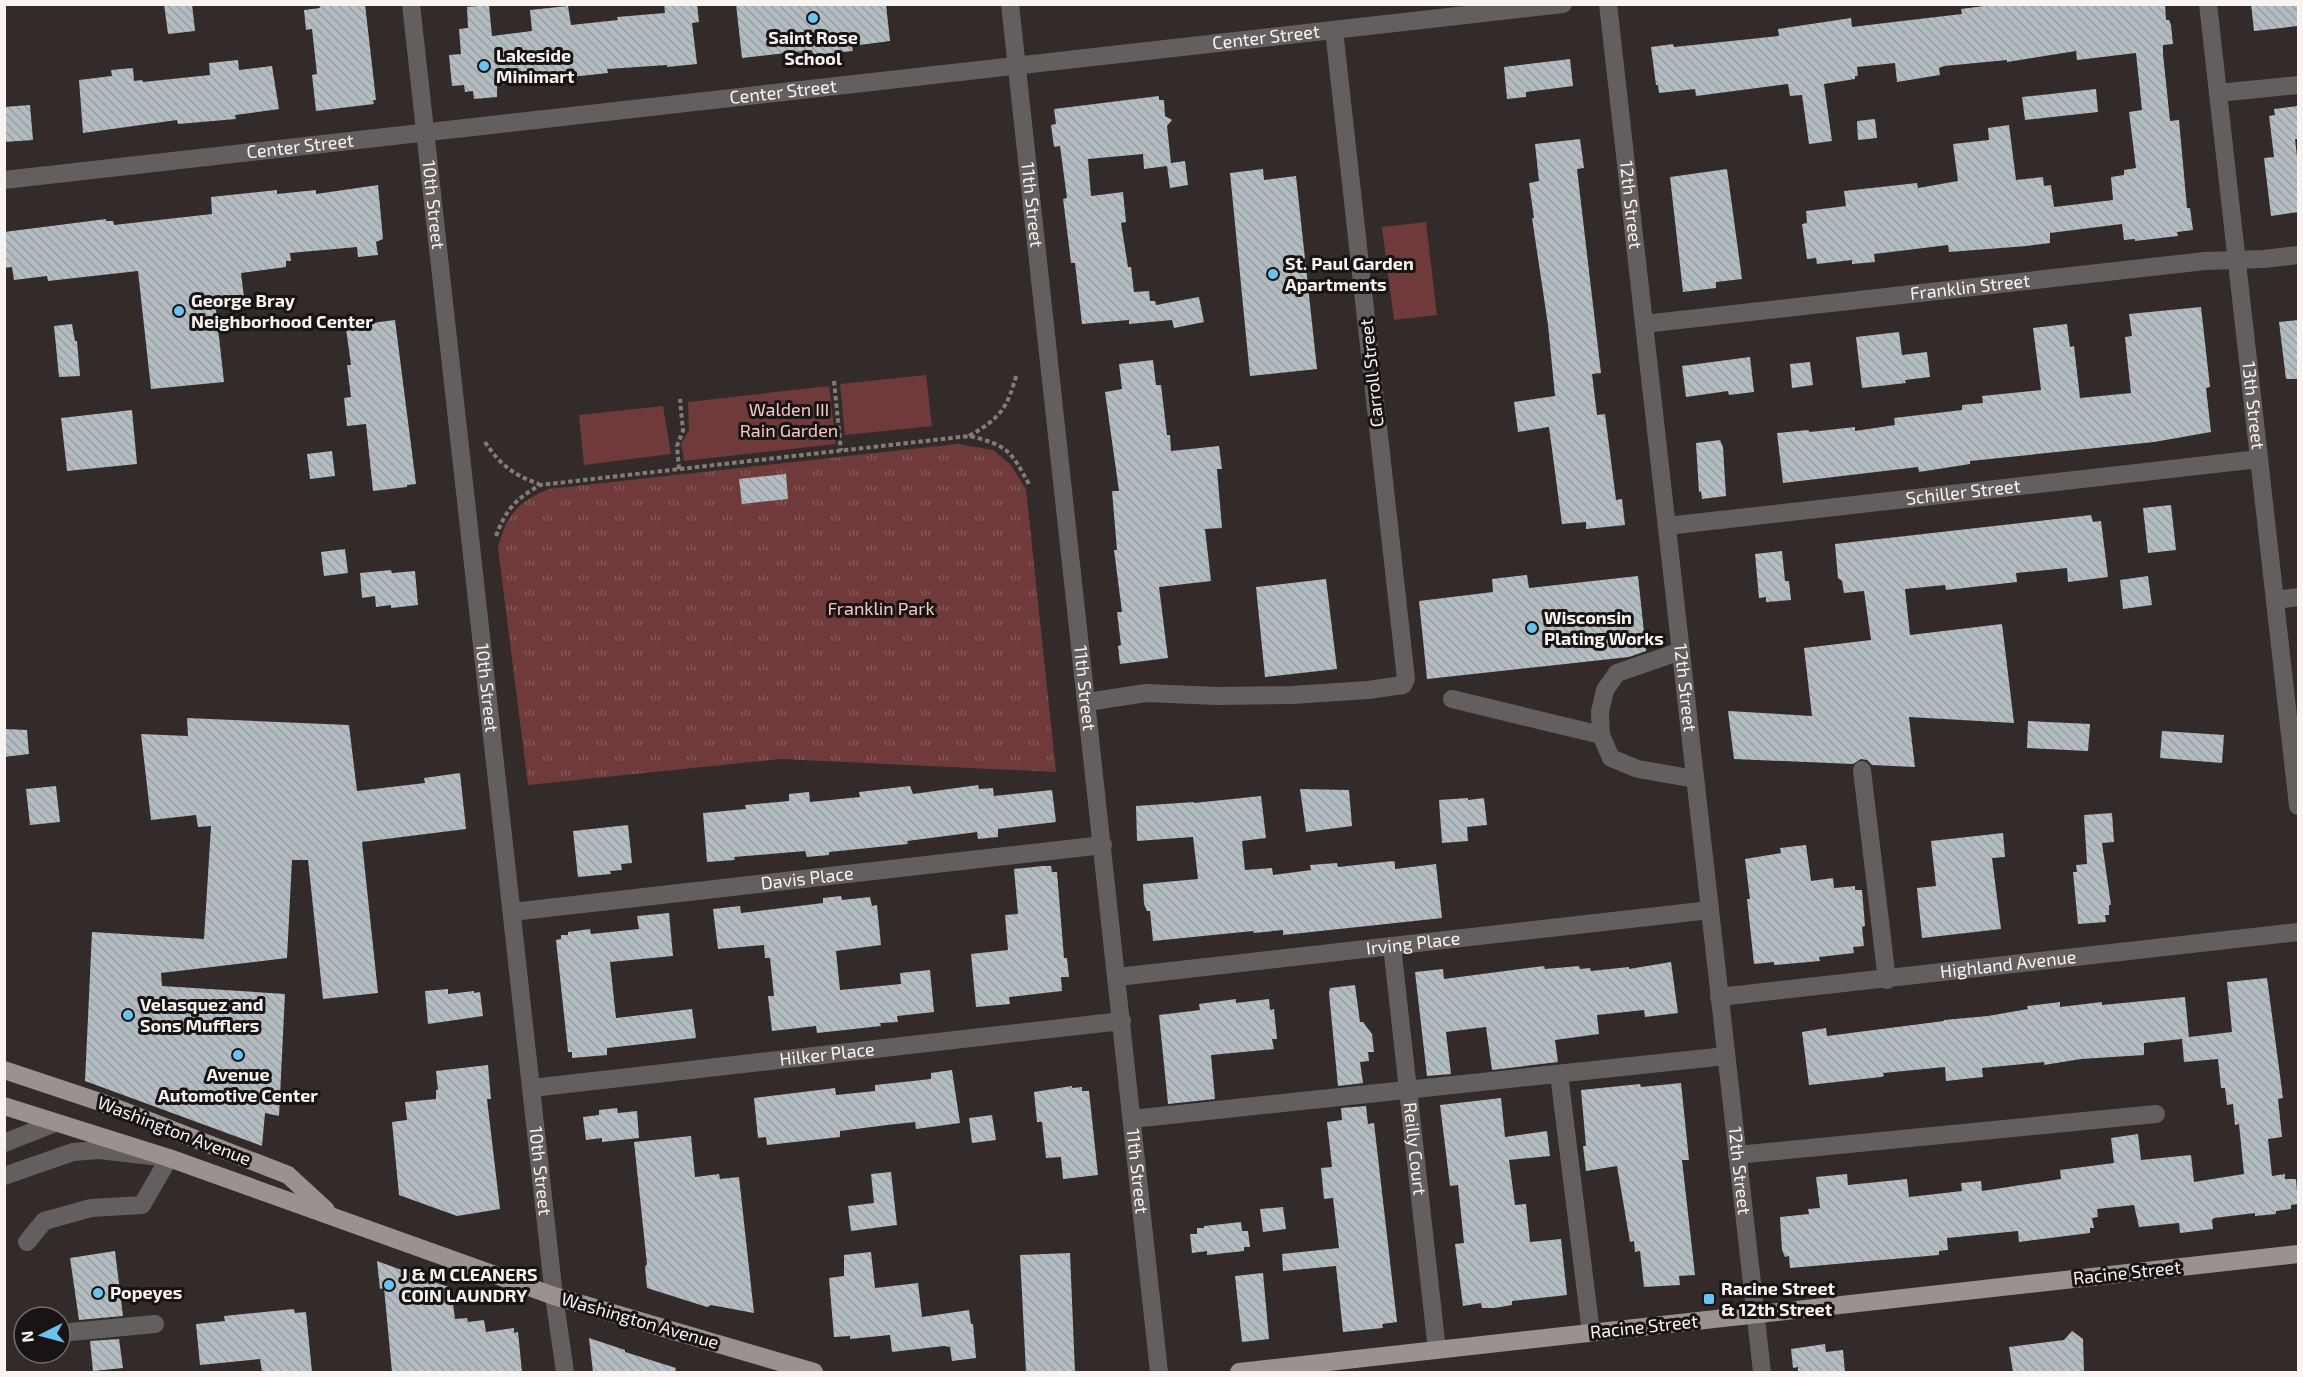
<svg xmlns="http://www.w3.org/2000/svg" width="2303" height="1377" font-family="'Exo 2',sans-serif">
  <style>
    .grass { fill: url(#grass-tufts) }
    .garden { fill: #703a3a }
    .building { fill: url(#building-back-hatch) }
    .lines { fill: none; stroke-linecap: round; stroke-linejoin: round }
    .path { stroke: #837b7b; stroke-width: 4; stroke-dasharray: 4.5 3; stroke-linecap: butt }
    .minor { stroke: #645f5f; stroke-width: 18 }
    .major { stroke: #9a9190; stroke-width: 18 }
    .poi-dot { fill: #69c3f1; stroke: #181414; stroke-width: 2 }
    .labels { text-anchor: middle; stroke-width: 6; stroke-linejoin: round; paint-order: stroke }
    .poi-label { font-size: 18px; font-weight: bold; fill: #f9f3f2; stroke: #181414; text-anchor: start }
    .street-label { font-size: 18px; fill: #f9f3f2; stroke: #181414 }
    .park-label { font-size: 18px; fill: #f7c7c6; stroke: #181414 }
  </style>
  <defs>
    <pattern id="grass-tufts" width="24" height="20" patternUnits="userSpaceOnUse" patternTransform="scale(1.5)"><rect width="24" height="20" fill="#703a3a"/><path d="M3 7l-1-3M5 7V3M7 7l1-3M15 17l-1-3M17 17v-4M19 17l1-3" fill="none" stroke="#855757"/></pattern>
    <pattern id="building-back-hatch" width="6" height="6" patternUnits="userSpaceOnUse" patternTransform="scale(1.5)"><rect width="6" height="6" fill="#b2bcc1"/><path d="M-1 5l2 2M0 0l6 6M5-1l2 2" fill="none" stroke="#989fa3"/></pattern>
  </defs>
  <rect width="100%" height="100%" fill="#332a2a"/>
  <path class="grass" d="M957,444L993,450L1011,465L1026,489L1056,772L781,759L528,785L498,548C506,516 518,501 549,489Z"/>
  <path class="garden" d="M1426,222L1437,315L1394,320L1382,227Z
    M926,375L932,426L845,435L840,384Z
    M829,386L836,444L684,461L681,444L689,430L688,402Z
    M663,406L671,454L584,465L579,415Z"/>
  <path class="building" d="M164,4H192L195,31L168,34Z
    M319,4H365L376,100H373L374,104L316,111L312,75L317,74L312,29L306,30L304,10L320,8Z
    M664,4H697L699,22L692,23L697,64L667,67V65L607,69L608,73L497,85V97L474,99L473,91L465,92L464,85L452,86L449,55L461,54L459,29L468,28L467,7L489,5L492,36L532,31L530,10L568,6L571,25L618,20L617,17L665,13Z
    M736,4H886L890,41L852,46L853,51L813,55L812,50L742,58Z
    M2000,4H2165L2166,20H2169L2171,25L2173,44L2163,45V54L2170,121L2179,120L2187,208H2190L2193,230L2177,232L2178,236L2135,241V239L2124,240L2122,224L2050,233V243L2027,246L1949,252L1948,245L1874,254L1875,262L1852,264V260L1817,264L1816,258L1807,259L1802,224L1807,223L1806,211L1846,206L1844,191L1917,183L1918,188L1958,181L1953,144L1989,140L1988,128L2009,125L2016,180L2043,177L2044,186L2051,185L2054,207L2113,200L2111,177L2124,175V170L2136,168L2129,112L2142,110L2136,53L2077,60L2076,51L2007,62V60L1944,66L1939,68L1940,75L1897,82L1895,63L1857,67L1858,76H1855V79L1824,84L1832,141L1809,144L1802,95L1790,96L1788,84L1696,96L1695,89L1659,93L1658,85H1656L1651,47L1673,44L1674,47L1779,36L1778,29L1851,18L1852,27L1902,21L1962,14L1961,9Z
    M2251,4H2298V26L2254,31Z
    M1570,59L1573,86L1526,92V97L1507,99L1504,67Z
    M238,60L239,70L272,66L279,109L235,115L236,119L178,124L177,120L83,133L79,80L112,76L111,70L133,68L134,81L142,80L143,82L210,75L209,63Z
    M2096,89L2098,112L2025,120L2022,97Z
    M1159,96V100H1164L1165,116L1172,120L1167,126L1171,163L1185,161L1188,185L1170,188L1167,166L1144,169L1143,154L1088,159L1091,196L1123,192L1126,222L1121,223L1128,267H1131L1134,292L1149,291L1150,301H1155L1156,305L1199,297L1204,322L1174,328L1172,320L1129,324V320L1082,324L1075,263H1071L1068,238L1063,199L1067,198L1060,146L1054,147L1051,125L1056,124L1054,109Z
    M30,105L33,140L4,142V107Z
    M2298,106V139H2295L2298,165V212L2271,216L2264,158L2274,157L2269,116L2275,115L2274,109Z
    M1875,119L1877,138L1858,140L1857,121Z
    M1580,139L1584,168L1577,169L1601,373L1592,374L1597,415L1605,414L1616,500L1622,499L1625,525L1586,529V522L1562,524L1549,427L1518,432L1514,402L1555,396L1548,325L1532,218H1534L1529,183L1539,181L1535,144Z
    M1263,169L1264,180L1296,176L1317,369L1250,376L1230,173Z
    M1727,169L1742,279L1716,282V288L1683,292L1670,177Z
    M378,185L383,239L376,242L378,255L358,257L357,247L290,253L291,261H286V267L241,273L245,306L216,310L224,382L151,389L138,271L48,281L47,276L14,280L12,267L4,268V232L106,219V221H113L114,225L212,214L211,197L277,190V194L316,190V194Z
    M2201,307L2210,387L2206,388L2211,432L2154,442L1970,461V464L1919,472L1918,467L1783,483L1777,433L1808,430L1810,432L1855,427V431L1895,425L1894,418L1962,410V405L1983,403L1982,396L2041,390L2033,328L2067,324L2070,347L2074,346L2080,398L2131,393L2125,337L2132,336L2129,314Z
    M364,318V324L395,320L416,484L407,485V487L373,491L366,424L347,426L344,398L351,397L347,365H351L345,321Z
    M2298,320V379H2286L2279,322Z
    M72,324L75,341H77L80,376L59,377L54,326Z
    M1899,332L1902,355L1927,352L1930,377L1905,380L1906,383L1862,388L1856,337Z
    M1750,357L1754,392L1729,395L1728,391L1686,397L1682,366Z
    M1153,360L1156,385H1161L1167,435H1170L1171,451L1219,446L1222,469H1217L1222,528L1205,529L1211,581L1159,587L1168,658L1120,664L1118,646L1121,645L1117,612H1122L1114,550H1117L1112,491H1119L1105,392L1122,389L1119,364Z
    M1810,362L1813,385L1792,388L1790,364Z
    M132,410L137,464L67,471L61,418Z
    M1720,440L1723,447L1726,496L1702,499L1701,491L1699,492L1696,443Z
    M332,451L335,476L310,479L307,454Z
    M786,474L788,499L742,504L739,479Z
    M2171,505L2176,550L2148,553L2143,508Z
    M2091,515L2093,522L2101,521L2108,577L2068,582L2067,568L2016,573L2017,582L1946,590L1945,585L1905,589L1910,635L2002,624L2014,723L1909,717L1915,767L1872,765L1867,760L1861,759L1853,764L1734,759L1728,711L1812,716L1804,648L1871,640L1864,591L1844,593L1842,581L1838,578L1835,544Z
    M345,549L348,573L324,576L321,552Z
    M1782,551L1785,581H1789L1791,600L1766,602V597L1759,598L1755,554Z
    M391,570L392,573L415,571L418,605L391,608V605L376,607L375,596L362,598L360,573Z
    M1527,575L1529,588L1638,576L1646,651L1629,657L1427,679L1419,601L1493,592L1492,579Z
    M2148,576L2152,605L2123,609L2120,580Z
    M1326,579L1337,669L1265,677L1256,587Z
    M187,718L349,725L357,791L425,783L424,778L460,773L466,829L362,842L378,993L323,999L308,860H292L287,958L161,973L162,986L285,994L279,1116L265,1113L262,1146L85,1081L92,932L204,939L211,826L198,827L196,815L151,820L141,734L188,736Z
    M2028,721L2090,724L2088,751L2027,748Z
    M4,729L27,730L29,754L4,757Z
    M2162,731L2224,735L2222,763L2160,758Z
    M978,785L979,789L993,788L994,796L1052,790L1056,822L998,829V837L978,839L977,832L907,841L908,844L829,852V855L807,857L805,851L734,857L735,860L707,862L703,813L746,809L745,805L789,801V794L809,792L810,802L860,797L859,792L910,786L913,794Z
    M56,786L60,822L30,825L26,789Z
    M1300,789L1349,790L1352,826L1306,832Z
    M1261,796L1266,838L1242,841L1245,870L1272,868L1273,875L1311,870L1310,865L1337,863L1338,867L1393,861L1395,862V869L1436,864L1442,918L1283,935V930L1254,933L1253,931L1153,941L1150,911H1147L1144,904L1143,884L1198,879L1193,837L1137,841L1136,806L1194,802V803Z
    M1468,798V800L1484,798L1487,825L1467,827L1468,841L1442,843L1439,800Z
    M2112,813L2114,842L2102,843L2111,905H2109V915H2105L2106,922L2078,924L2073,872H2077L2076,865L2087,864L2084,815Z
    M628,825L632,863L621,864L622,870L610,871L611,874L578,877L573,831Z
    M2003,833L2005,857L1992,858L2001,929L1922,938L1917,888L1936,886L1931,841Z
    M1806,845L1811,881L1833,878L1834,888L1855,886V890H1862L1865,926L1862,927L1864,946L1853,947L1854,953L1819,957L1820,961L1774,965V962L1754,964L1747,899H1750L1745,859L1781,853L1780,848Z
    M1043,866H1051L1052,872H1057L1064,958H1067L1069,977H1061L1062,991L1009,997L1010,1004L976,1007L971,954L1008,950L1005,915L1018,914L1014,869Z
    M841,896L842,900L870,897L872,906L877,905L881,945L836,951L840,990L901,984L900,973L930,970L934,1012L897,1016L898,1022L880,1023L881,1026L817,1033L816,1026L772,1031L768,996H774L770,958H765L764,945L718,949L713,909L740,906L741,913L823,903V898Z
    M669,913L673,956L610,962L616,1018L692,1009L696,1038L607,1048V1055L572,1058V1052H568L556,940L561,939V935H568V932L590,929L591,934L639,929L637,916Z
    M1671,962L1678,1013L1645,1017L1644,1010L1597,1015L1599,1034L1555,1040L1558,1062L1492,1070L1486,1027L1446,1032L1451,1074L1427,1076L1415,972L1443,969L1444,979L1544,966L1545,969L1579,966L1580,969L1590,968L1591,971L1629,967V969Z
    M2267,978L2283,1098L2278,1099L2282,1137L2268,1139L2272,1176L2285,1174V1179H2296L2298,1204L2291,1205V1209L2276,1211V1214L2255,1216V1213L2214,1218L2212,1220L2213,1229L2180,1233L2179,1223L2139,1227L2134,1205L2097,1209L2098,1217L2092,1218L2094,1228H2090V1233L2019,1242L2018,1231L1947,1238L1948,1250L1939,1251V1255L1790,1268L1789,1256L1785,1257L1782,1250L1780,1217L1809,1214L1808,1209L1820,1208L1816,1177L1847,1174L1848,1185L1907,1179L1909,1197L1962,1191L1961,1183L1981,1181L1982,1191L2061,1179L2060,1170L2114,1163L2111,1138L2138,1134L2141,1160L2191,1155L2194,1182L2244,1174L2239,1124L2235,1125L2233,1104L2227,1105L2225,1088H2221L2218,1059L2184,1062L2182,1039L2144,1043V1055L2081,1059L2044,1065V1062L1982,1068L1983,1077L1946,1081L1945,1067L1883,1073L1884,1076L1881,1077L1809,1085L1802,1032L1826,1028L1827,1036L1944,1021V1020L1988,1016L2028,1009L2027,1006L2060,1002V1007L2102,1002V1005L2185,997L2189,1037L2232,1032L2227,982Z
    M1355,985L1360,1022H1363L1372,1034L1374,1052H1368L1369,1061L1360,1062L1363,1083L1338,1086L1329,993L1330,988Z
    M448,989V994L474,991V993L480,992L483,1016L428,1024L425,991Z
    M1236,999V1003L1269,999L1270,1010L1274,1009L1277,1039H1272L1274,1049L1211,1055L1215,1099L1168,1104L1159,1015L1200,1010L1199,1004Z
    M488,1065L491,1099H487L500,1209L457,1216L399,1195L392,1122L407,1120L405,1102L436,1099V1090H438L436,1071Z
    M952,1070L960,1123L916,1129L915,1122L887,1125L840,1131V1137L767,1145L766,1137L758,1138L754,1098L835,1088L836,1095L875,1091V1085L931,1079V1073Z
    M1681,1083L1689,1160H1682L1695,1275L1679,1276L1680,1285L1644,1287L1640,1251L1635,1252L1634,1241L1630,1242L1617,1166L1586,1171L1583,1146H1586L1581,1090L1640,1084L1641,1087Z
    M1072,1086V1088L1082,1087V1091H1089L1098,1175L1063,1179L1061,1157L1046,1158L1042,1122H1037L1034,1092Z
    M1501,1098L1505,1137L1547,1131L1550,1156L1509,1160L1515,1205L1526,1204L1530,1242L1561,1239L1567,1295L1512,1301V1305L1494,1308H1482L1481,1303L1463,1306L1455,1244L1464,1243L1458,1185L1450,1186L1440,1105Z
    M1366,1106L1368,1124L1374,1123L1397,1322L1382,1324L1383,1328L1343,1332L1336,1266L1283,1271L1282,1254L1339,1248L1333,1198L1324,1199L1321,1168L1332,1167L1327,1122L1342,1120L1341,1108Z
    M617,1108L618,1113L637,1111L639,1138L602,1142V1138L586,1140L583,1117L599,1115V1110Z
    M992,1115L996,1140L972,1143L969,1118Z
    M691,1136L695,1177L719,1174L720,1179L739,1177L754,1313L711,1305L707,1307L647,1288L645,1267L647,1264L634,1142Z
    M891,1172L897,1225L851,1231L848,1206L874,1203L871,1174Z
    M1283,1207L1286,1229L1263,1232L1260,1209Z
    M1241,1222L1242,1231H1248L1250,1247H1244V1251L1207,1255V1251L1192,1253L1190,1234H1197V1228H1204V1226Z
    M115,1251L123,1316L79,1320L70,1258Z
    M871,1252L875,1288L918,1283L922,1317L969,1310L971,1324H973L976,1358L952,1361L950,1347L944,1346L892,1352L890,1335L850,1339V1336L834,1337L829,1278L844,1276V1255Z
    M1070,1253L1075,1372H1026L1020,1255Z
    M377,1261L451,1288L455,1319L467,1318L468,1322L484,1320L486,1332L514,1328V1333L518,1332L522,1372H392L384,1288L380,1289Z
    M1263,1273L1269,1339L1242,1342L1235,1276Z
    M294,1309L295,1313L306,1312L312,1372H262L260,1359L200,1365L196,1324L225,1321L224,1316Z
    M2072,1331L2083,1339L2084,1372H2013L2009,1347L2064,1340Z
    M589,1338L625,1350V1352L676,1368L675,1372H593Z
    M119,1339L123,1368L93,1371L90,1341Z
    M1825,1344L1826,1352L1843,1350L1845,1372H1798V1367L1793,1368L1791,1349Z"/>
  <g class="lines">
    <path class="path" d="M833,53L834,62
      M812,64L811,56L788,58V55L812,52
      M834,381L841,451
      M969,436C1002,417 1007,408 1017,373
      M485,442C499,464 515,476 539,484
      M679,469L677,446L683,431L680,399
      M496,536C506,509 516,499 540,485L969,436C1008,445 1011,451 1030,486"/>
    <g class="minor">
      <path id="s1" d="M411,4L554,1296L565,1372"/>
      <path id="s2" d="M1010,4L1159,1372"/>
      <path id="s3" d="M1608,4L1762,1372"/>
      <path id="s4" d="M2208,4L2298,806"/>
      <path d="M2218,93L2298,85"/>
      <path id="s5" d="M4,180L1563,4"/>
      <path id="s6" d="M1644,324L2205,261L2264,259L2298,255"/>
      <path id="s7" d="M1667,526L2259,459"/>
      <path d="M2275,600L2298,597"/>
      <path d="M1681,651L1617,673L1605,690L1600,712L1601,735L1611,758L1638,769L1695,779"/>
      <path d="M1452,699L1601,735"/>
      <path d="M1087,702L1146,693L1217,696L1292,695L1368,690L1403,685L1406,679L1334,30"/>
      <path d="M1862,770L1887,980"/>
      <path id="s8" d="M512,912L1103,845"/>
      <path id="s9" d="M1392,946L1437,1350"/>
      <path id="s10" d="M1117,977L1710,910"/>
      <path id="s11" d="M1719,997L2298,932"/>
      <path d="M1559,1074L1591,1333"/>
      <path id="s12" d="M532,1088L1122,1021"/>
      <path d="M1132,1119L1726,1056"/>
      <path d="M4,1143L55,1123"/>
      <path d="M1737,1155L2156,1114"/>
      <path d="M4,1176L73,1152L99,1150L169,1158L142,1205L91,1208L44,1221L27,1242"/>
      <path d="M60,1333L155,1324"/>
    </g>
    <path class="major" d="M4,1070L103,1103L288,1175L326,1210
      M4,1106L169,1158L554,1296L814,1372
      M1239,1372L2298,1254"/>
  </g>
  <g class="poi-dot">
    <circle cx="813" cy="18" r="6"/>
    <circle cx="484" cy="66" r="6"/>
    <circle cx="1273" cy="274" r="6"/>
    <circle cx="179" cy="311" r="6"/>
    <circle cx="1532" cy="628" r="6"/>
    <circle cx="128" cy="1015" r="6"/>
    <circle cx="238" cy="1055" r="6"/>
    <circle cx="389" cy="1285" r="6"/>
    <circle cx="98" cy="1293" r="6"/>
    <rect x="1703" y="1293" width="12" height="12" rx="3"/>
  </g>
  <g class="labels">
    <g class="poi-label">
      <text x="813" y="44" text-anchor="middle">Saint Rose<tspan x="813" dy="21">School</tspan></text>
      <text x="496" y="62">Lakeside<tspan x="496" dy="21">Minimart</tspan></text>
      <text x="1285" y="270">St. Paul Garden<tspan x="1285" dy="21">Apartments</tspan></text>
      <text x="191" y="307">George Bray<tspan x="191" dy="21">Neighborhood Center</tspan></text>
      <text x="1544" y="624">Wisconsin<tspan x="1544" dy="21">Plating Works</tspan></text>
      <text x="140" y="1011">Velasquez and<tspan x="140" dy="21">Sons Mufflers</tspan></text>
      <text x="238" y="1081" text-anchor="middle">Avenue<tspan x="238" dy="21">Automotive Center</tspan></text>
      <text x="401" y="1281">J &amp; M CLEANERS<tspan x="401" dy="21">COIN LAUNDRY</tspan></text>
      <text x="1721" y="1295">Racine Street<tspan x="1721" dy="21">&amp; 12th Street</tspan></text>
      <text x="110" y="1299">Popeyes</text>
    </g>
    <g class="street-label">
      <text dy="6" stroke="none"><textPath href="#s5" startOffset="1270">Center Street</textPath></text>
      <text dy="6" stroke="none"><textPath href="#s5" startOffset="784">Center Street</textPath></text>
      <text dy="6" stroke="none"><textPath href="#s5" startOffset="298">Center Street</textPath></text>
      <text dy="6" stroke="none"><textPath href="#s2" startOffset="202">11th Street</textPath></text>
      <text dy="6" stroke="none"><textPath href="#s1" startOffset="202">10th Street</textPath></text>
      <text dy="6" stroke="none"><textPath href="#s3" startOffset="202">12th Street</textPath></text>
      <text dy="6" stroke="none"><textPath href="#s6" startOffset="328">Franklin Street</textPath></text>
      <text transform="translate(1372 373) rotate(-96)" y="6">Carroll Street</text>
      <text dy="6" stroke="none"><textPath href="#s4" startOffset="404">13th Street</textPath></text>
      <text dy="6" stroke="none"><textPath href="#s7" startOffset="298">Schiller Street</textPath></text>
      <text dy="6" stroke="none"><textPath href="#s2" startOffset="688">11th Street</textPath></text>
      <text dy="6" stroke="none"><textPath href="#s3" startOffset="688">12th Street</textPath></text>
      <text dy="6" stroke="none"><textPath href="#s1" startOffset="688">10th Street</textPath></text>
      <text dy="6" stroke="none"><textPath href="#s8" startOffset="297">Davis Place</textPath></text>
      <text dy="6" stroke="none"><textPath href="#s10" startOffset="298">Irving Place</textPath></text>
      <text dy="6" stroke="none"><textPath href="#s11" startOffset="291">Highland Avenue</textPath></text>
      <text dy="6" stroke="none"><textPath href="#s12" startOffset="297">Hilker Place</textPath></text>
      <text transform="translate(174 1131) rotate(21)" y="6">Washington Avenue</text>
      <text dy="6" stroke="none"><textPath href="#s9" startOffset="204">Reilly Court</textPath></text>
      <text dy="6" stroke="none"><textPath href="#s3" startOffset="1174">12th Street</textPath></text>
      <text dy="6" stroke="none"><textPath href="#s1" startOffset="1174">10th Street</textPath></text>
      <text dy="6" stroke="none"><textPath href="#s2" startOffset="1174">11th Street</textPath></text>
      <text transform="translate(2127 1273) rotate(-6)" y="6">Racine Street</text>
      <text transform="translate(640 1321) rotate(16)" y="6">Washington Avenue</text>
      <text transform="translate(1644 1327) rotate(-6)" y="6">Racine Street</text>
    </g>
    <g class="park-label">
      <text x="789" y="416">Walden III<tspan x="789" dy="21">Rain Garden</tspan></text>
      <text x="881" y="615">Franklin Park</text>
    </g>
  </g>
  <rect width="2303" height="1377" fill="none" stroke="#f9f3f2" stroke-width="12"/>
  <g transform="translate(42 1335) rotate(264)"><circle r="28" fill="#181414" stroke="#726d6d" stroke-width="1.5"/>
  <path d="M0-4.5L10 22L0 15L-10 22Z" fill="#69c3f1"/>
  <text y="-9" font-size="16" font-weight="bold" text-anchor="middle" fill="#f9f3f2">N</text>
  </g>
</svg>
